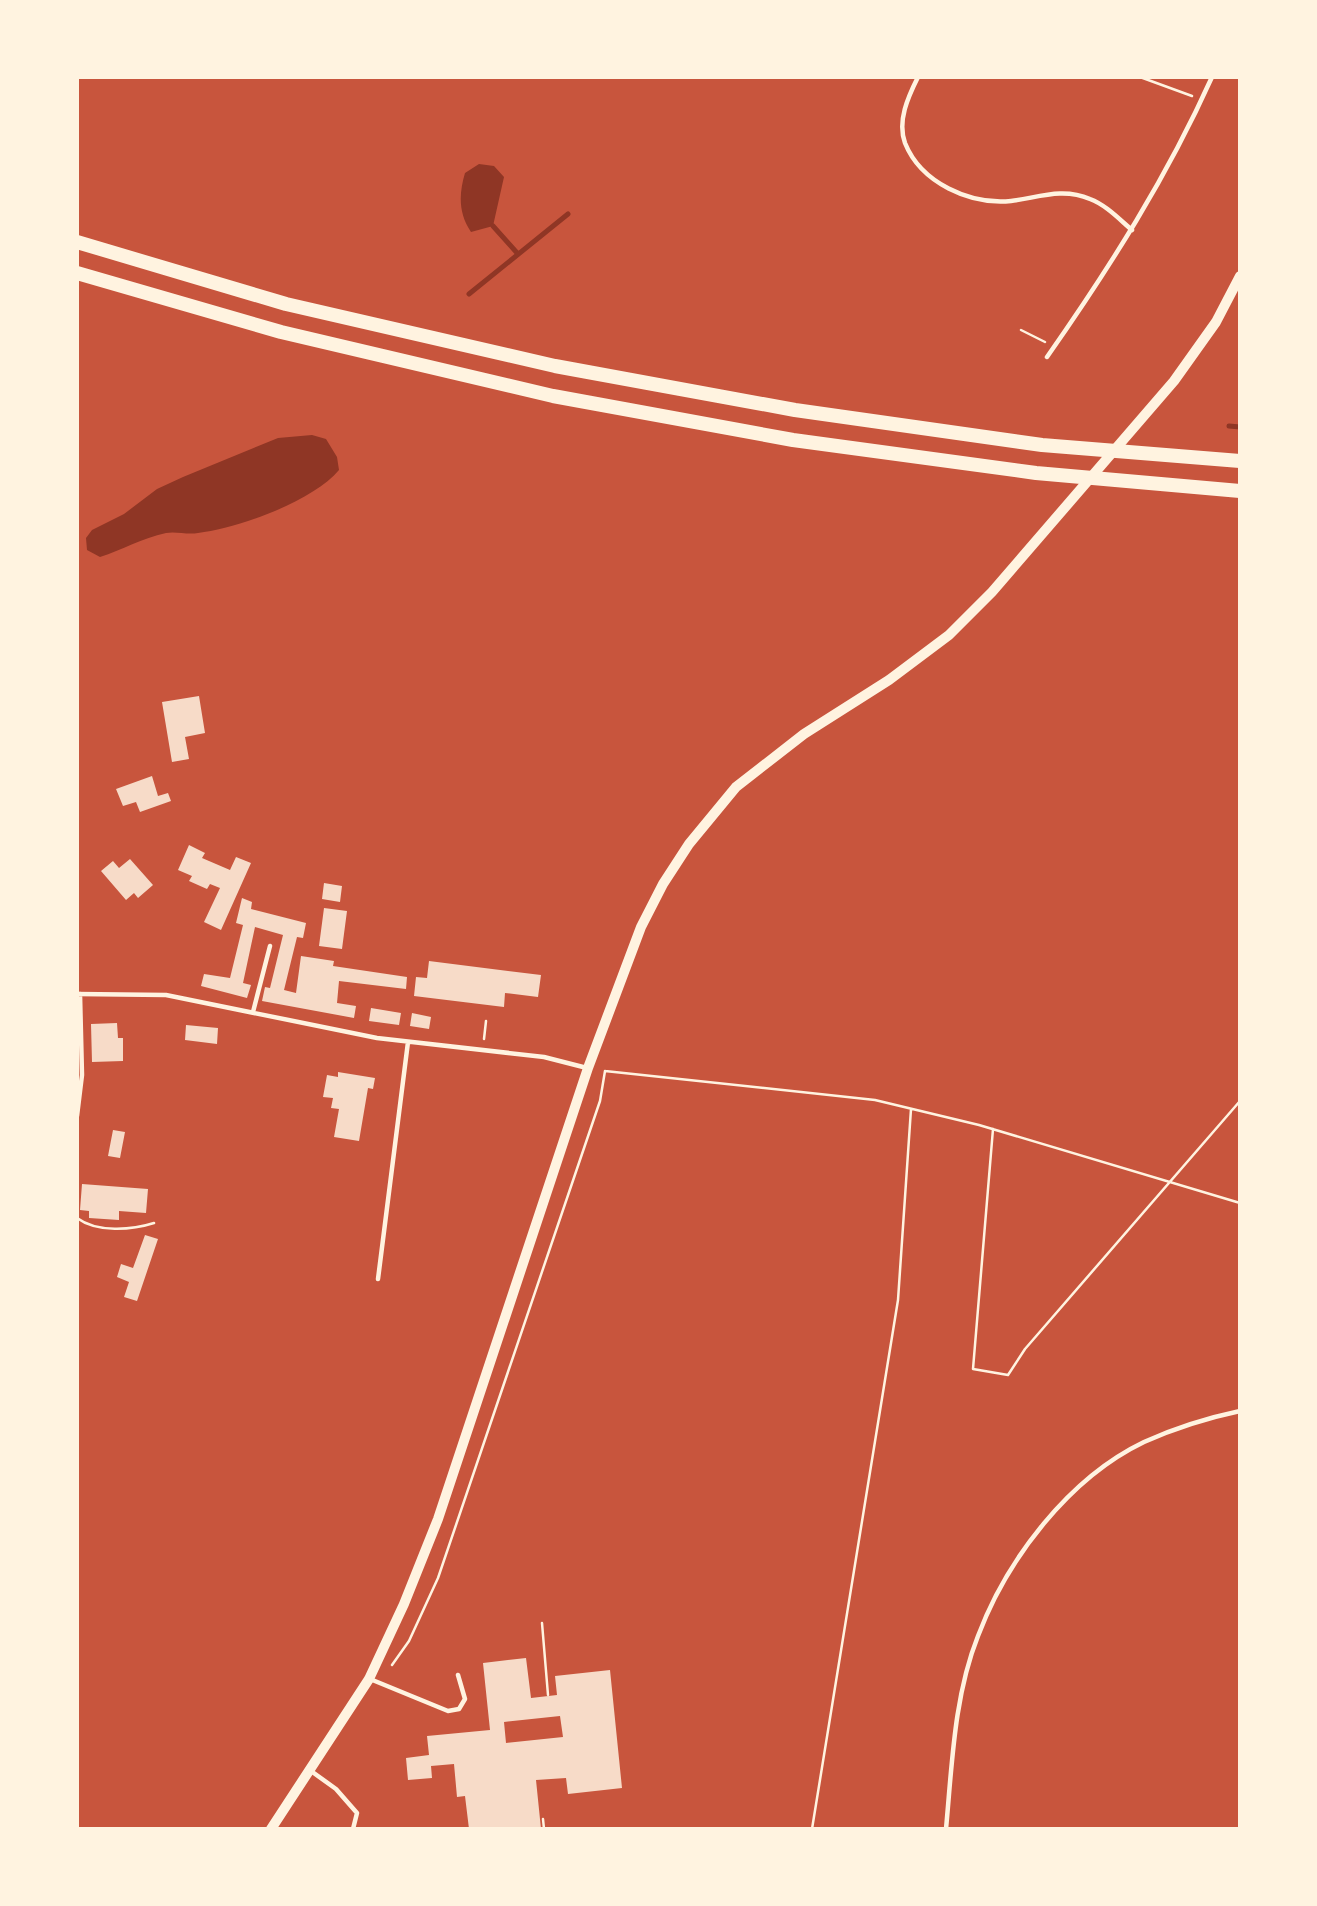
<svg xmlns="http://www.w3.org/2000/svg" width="1317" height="1906" font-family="'Fira Sans',sans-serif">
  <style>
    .water { fill: #8f3625 }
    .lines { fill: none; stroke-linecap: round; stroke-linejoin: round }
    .stream { stroke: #8f3625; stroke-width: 5 }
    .building { fill: #f7dbc8; fill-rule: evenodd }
    .path { stroke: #fff3e0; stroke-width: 2.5 }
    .service { stroke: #fff3e0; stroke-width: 4.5 }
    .tertiary { stroke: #fff3e0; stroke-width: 10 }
    .trunk { stroke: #fff3e0; stroke-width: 14 }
  </style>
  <rect width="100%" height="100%" fill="#c8553d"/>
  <path class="water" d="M479,164L494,166L504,177L493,226L471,232C458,213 459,193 465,173Z
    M312,435L326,439L337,457L339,470C312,502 238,528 198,533C187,535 176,531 166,533C142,538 122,550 100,557L87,550L86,538L92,530L124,514L157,489L183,477L278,438Z"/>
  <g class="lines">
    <path class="stream" d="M493,226L518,254
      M469,294L568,214
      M1229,426L1240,427"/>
  </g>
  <path class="building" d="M199,696L205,733L185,737L189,759L172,762L162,702Z
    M152,776L158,796L168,793L171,801L140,812L136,802L123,806L116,789Z
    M189,845L205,853L202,858L230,870L236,857L251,863L221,930L204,922L220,888L210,884L207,889L189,881L192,876L178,870Z
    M130,859L153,885L138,898L134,893L126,900L101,871L113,861L119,868Z
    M324,883L342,886L340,902L322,899Z
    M242,898L252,902L251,909L306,923L303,938L297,937L284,990L296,993L301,956L334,961L333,966L407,977L406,989L339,981L337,1003L356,1006L354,1018L262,1001L265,987L270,988L283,935L255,927L243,983L251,985L247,998L201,986L204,974L230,978L243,925L236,923Z
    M324,908L347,911L342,949L319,946Z
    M429,961L541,975L538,997L505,993L504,1007L414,996L416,977L427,978Z
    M371,1008L401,1013L399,1025L369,1021Z
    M412,1013L431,1017L429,1029L410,1026Z
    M117,1023L118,1038H123V1061L92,1062L91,1024Z
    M186,1025L218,1028L217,1044L185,1040Z
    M338,1072L375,1078L373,1089L368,1088L359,1141L334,1137L339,1109L331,1108L333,1098L323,1097L327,1075L338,1077Z
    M113,1130L125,1132L120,1158L108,1156Z
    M82,1184L148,1189L146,1213L119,1211V1220L89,1218V1211L80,1210Z
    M145,1235L158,1239L137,1301L124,1297L129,1282L117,1277L121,1264L133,1268Z
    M526,1658L531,1698L557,1695L555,1676L610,1670L622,1788L568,1794L566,1778L536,1780L541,1829H469L465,1796L457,1797L454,1764L431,1766L432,1778L408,1780L406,1758L429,1755L427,1736L490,1730L483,1663ZM560,1716L563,1737L506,1743L504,1722Z"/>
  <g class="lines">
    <path class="path" d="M1140,77L1192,96
      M1021,330L1045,342
      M484,1039L486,1021
      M605,1071L875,1100L979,1125L1240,1203
      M993,1129L973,1369L1008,1375L1025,1349L1240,1101
      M77,1218C97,1233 132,1230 154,1223
      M542,1623L548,1695
      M392,1665L409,1641L438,1578L600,1101L605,1071
      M543,1819L544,1829
      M812,1829L898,1300L911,1109"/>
    <path class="service" d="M918,77C908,97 897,121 905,143C921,183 970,205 1011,201C1037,198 1062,187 1090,199C1106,205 1119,219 1132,230
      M1047,357C1110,267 1167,177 1212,77
      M77,994L166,995L377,1038L544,1057L587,1068
      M253,1012L270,946
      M77,1116L82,1075L80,994
      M378,1279L408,1042
      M370,1679L448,1711L459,1709L465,1699L458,1675
      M311,1771L336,1789L357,1813L353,1829
      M946,1829C952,1765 954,1696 978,1636C1007,1559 1069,1478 1144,1442C1175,1428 1207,1418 1240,1411"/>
    <path class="tertiary" d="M271,1829L369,1679L404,1604L438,1519L588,1068L641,927L663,884L689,844L736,787L804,734L889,680L949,635L992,592L1174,381L1216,322L1240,276"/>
    <path class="trunk" d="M77,242L286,304L555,366L795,410L1042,445L1240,461
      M77,273L281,332L553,396L793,440L1036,473L1240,491"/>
  </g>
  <rect width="1317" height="1906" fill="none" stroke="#fff3e0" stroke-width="158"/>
</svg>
